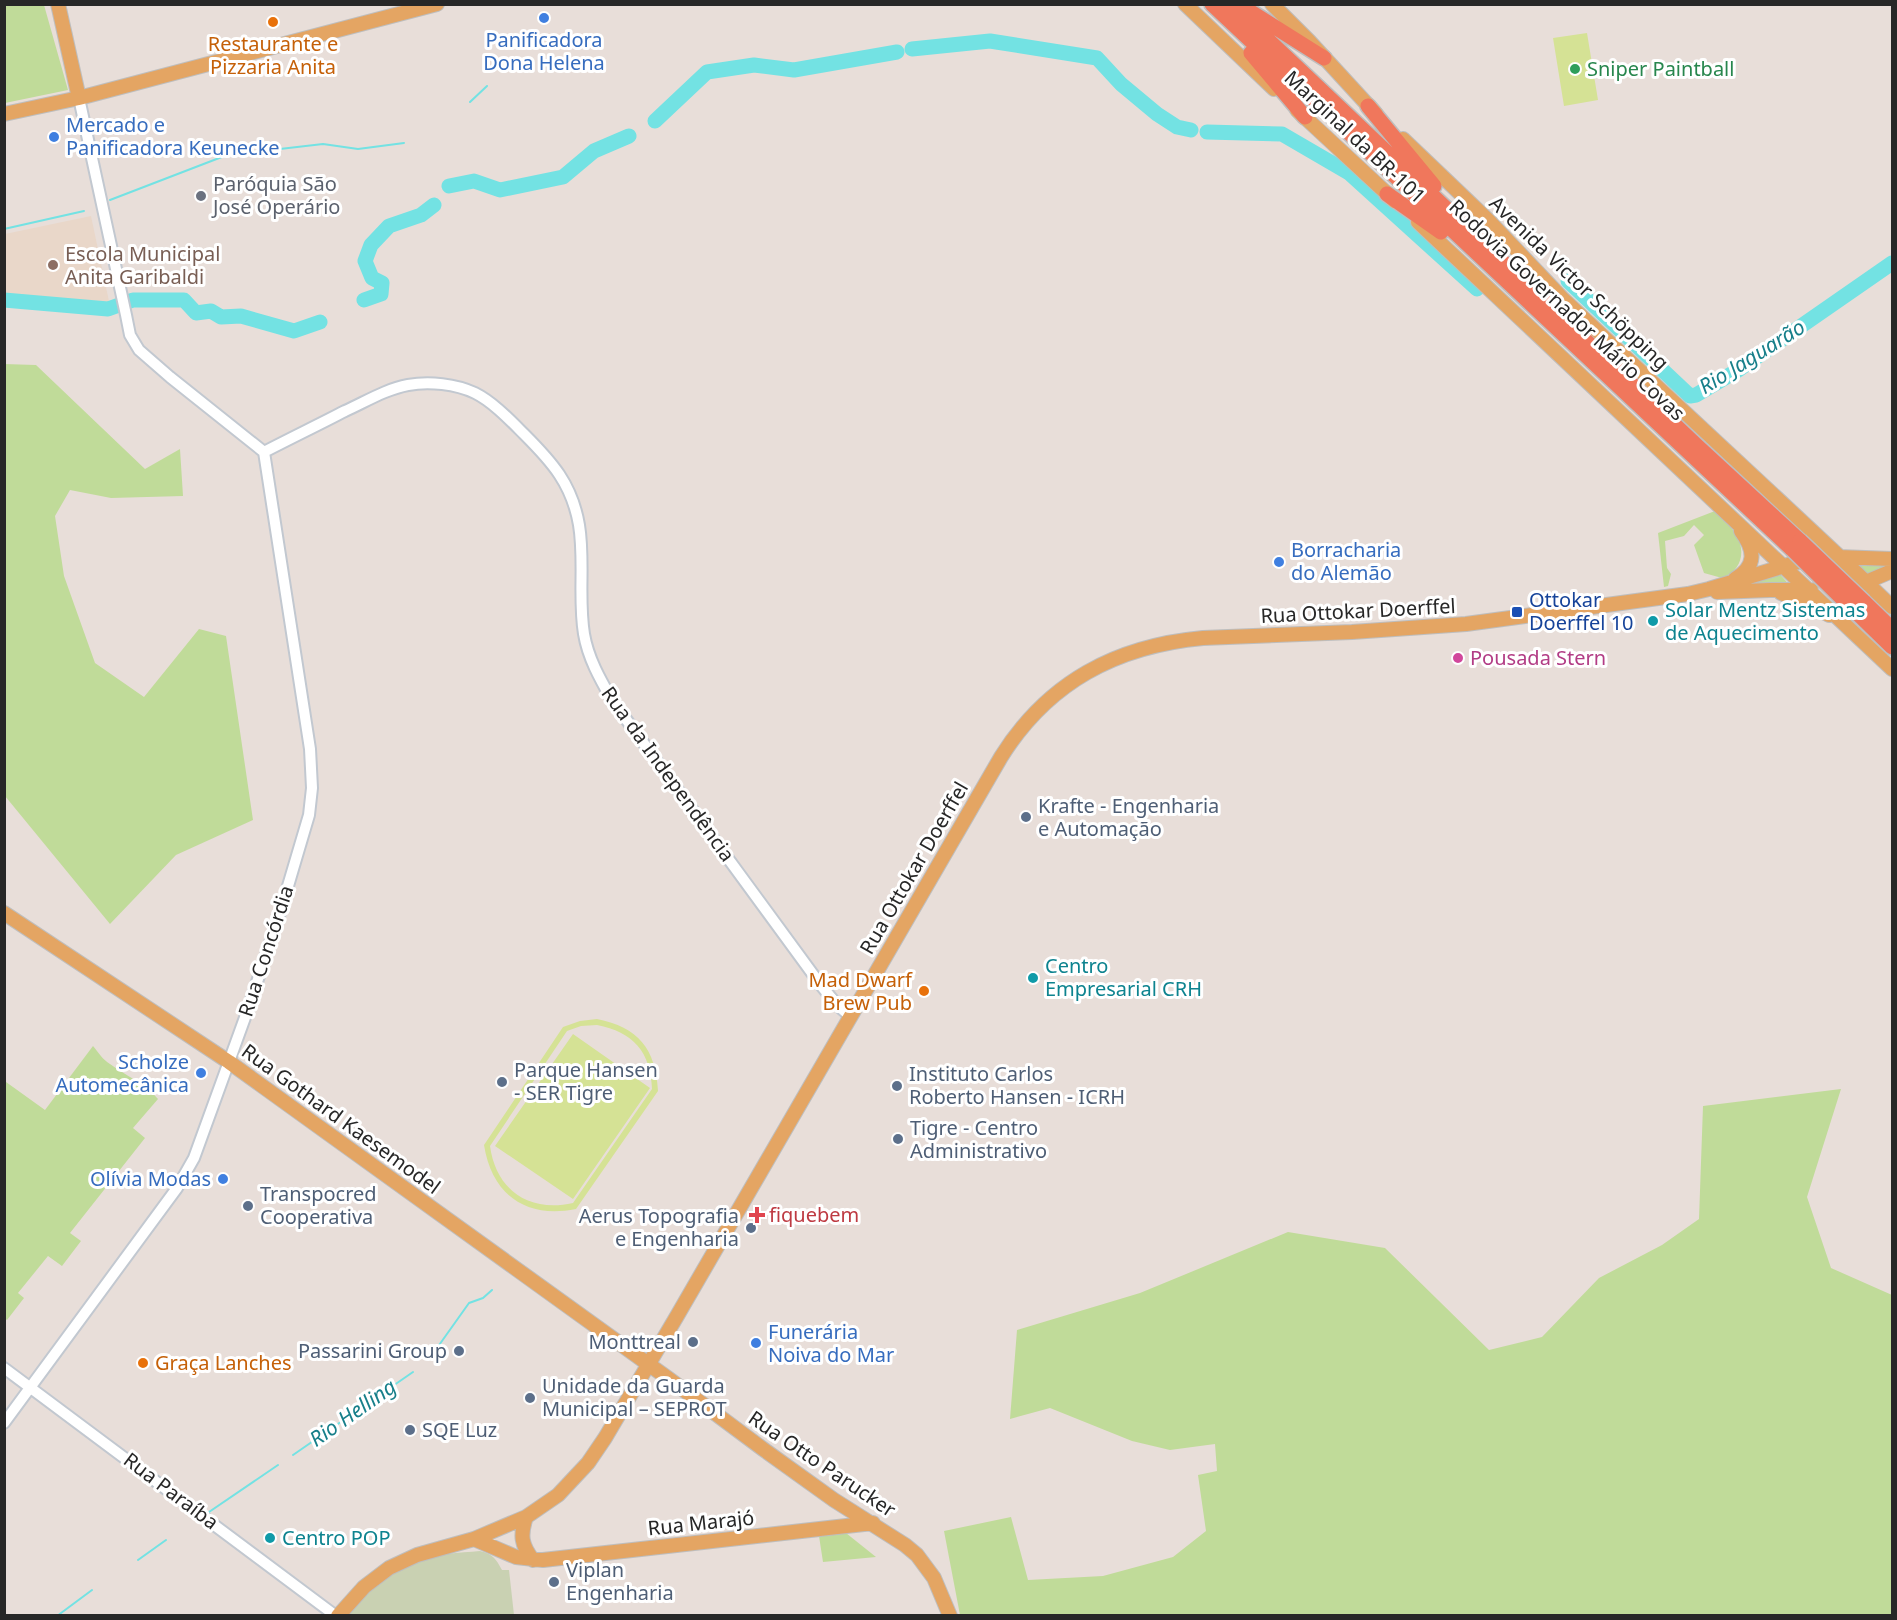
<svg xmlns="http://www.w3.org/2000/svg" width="1897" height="1620" font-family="'Noto Sans',sans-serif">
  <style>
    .education { fill: #e9d7c9 }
    .green { fill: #c0db99 }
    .cemetery { fill: #c9d1b2 }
    .pitch { fill: #d5e295; fill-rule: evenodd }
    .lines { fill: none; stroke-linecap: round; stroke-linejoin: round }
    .stream { stroke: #73e2e3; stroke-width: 2 }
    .river { stroke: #73e2e3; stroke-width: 15 }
    .minor-casing { stroke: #c2c8d0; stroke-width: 14 }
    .major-casing { stroke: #bebebe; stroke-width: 16 }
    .highway-casing { stroke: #bebebe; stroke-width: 18 }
    .minor { stroke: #fff; stroke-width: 10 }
    .major { stroke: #e4a563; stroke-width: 14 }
    .highway { stroke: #f0775c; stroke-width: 15 }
    .highway-bridge-casing { stroke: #bebebe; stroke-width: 18; stroke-linecap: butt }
    .highway-bridge { stroke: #f0775c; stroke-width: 15 }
    .shop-dot { fill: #3f7fe0; stroke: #fff; stroke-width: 2 }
    .food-dot { fill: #e8710a; stroke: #fff; stroke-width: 2 }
    .leisure-dot { fill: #2e9e5b; stroke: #fff; stroke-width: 2 }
    .worship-dot { fill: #6b7280; stroke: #fff; stroke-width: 2 }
    .education-dot { fill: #8d6e63; stroke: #fff; stroke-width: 2 }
    .transit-dot { fill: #1a4fb4; stroke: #fff; stroke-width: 2 }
    .culture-dot { fill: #0f9aa8; stroke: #fff; stroke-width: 2 }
    .hotel-dot { fill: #d1479c; stroke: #fff; stroke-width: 2 }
    .service-dot { fill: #5c6f8a; stroke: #fff; stroke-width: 2 }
    .health-dot { fill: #e0444e; stroke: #fff; stroke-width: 2 }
    .labels { text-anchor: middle; stroke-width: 6; stroke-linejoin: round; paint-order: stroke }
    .shop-label { font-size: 20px; fill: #366cbe; stroke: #fff; text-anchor: start }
    .food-label { font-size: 20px; fill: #c56008; stroke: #fff }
    .leisure-label { font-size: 20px; fill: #27864d; stroke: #fff; text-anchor: start }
    .street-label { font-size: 20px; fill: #272727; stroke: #fff }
    .worship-label { font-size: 20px; fill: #5b616d; stroke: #fff; text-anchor: start }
    .education-label { font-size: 20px; fill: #785e54; stroke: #fff; text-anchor: start }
    .transit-label { font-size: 20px; fill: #164399; stroke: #fff; text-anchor: start }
    .culture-label { font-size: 20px; fill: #0d838f; stroke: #fff; text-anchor: start }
    .hotel-label { font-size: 20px; fill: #b23c85; stroke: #fff; text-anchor: start }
    .service-label { font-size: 20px; fill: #4e5e75; stroke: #fff; text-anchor: start }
    .health-label { font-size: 20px; fill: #be3a42; stroke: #fff; text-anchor: start }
    .water-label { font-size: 21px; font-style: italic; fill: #177f8a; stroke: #fff }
  </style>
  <rect width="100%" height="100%" fill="#e8ded9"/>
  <path class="education" d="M91,216L110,306L5,297V234Z"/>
  <path class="green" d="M4,5H44L68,90L5,103Z
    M4,364L36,365L145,469L180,449L183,496L111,498L70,490L55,516L64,576L95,663L144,697L199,629L226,636L253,820L176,855L110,924L5,796Z
    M1715,511C1722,518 1731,526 1737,536C1746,553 1741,571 1722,578L1704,573L1694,545L1704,535L1694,525L1684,536L1665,541L1667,568L1671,574L1668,586L1664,587L1658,533Z
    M1849,560L1884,565V570L1867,577Z
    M1778,572L1792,588L1744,585Z
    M93,1046C98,1052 103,1060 110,1064C126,1076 145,1083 158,1099L133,1128L145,1138L70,1233L81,1241L62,1266L48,1256L18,1293L24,1298L7,1320L4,1318L5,1084L6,1082L45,1110Z
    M1841,1089L1807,1197L1831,1268L1892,1295V1615H960L944,1531L1011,1517L1028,1580L1103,1576L1173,1557L1206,1531L1198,1475L1217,1471L1215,1444L1170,1450L1132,1441L1050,1408L1010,1419L1017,1330L1140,1293L1288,1232L1385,1248L1489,1350L1542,1337L1599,1278L1662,1245L1699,1219L1703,1106Z
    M846,1533L876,1557L823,1562L819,1536Z"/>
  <path class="cemetery" d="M480,1551C493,1554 496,1559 502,1570H509L514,1615L345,1616C363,1594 389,1573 415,1562C436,1553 459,1553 480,1551Z"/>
  <path class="pitch" d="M1587,33L1598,100L1564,106L1553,38Z
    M597,1019C638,1027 656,1049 658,1091L576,1209C526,1219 492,1195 484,1145L563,1027L580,1021ZM597,1025C633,1032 651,1052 652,1089L573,1203C529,1213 496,1190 490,1146L567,1031L581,1026Z
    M573,1034L650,1088L573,1199L495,1146Z"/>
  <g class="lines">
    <path class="stream" d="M470,102L487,86
      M110,200L227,155L323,144L358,149L404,143
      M4,229L84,211
      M432,1355L469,1303L483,1298L492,1290
      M293,1455L413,1372
      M209,1512L278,1465
      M138,1560L166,1540
      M57,1616L92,1590"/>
    <path class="river" d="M912,49L990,41L1097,58L1121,84L1157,114L1177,127L1191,130
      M655,121L707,72L754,65L794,70L897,52
      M1207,132L1282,134L1349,173L1477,289
      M449,186L474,181L500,190L563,177L594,151L629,136
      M1568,281L1690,396L1696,395L1738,370L1892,263
      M4,300L108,309L133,300H184L196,313L211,311L221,317L241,316L294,331L320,322
      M364,300L381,294L382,283L372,278L365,261L371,245L389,226L421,215L434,205"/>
    <g class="minor-casing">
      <path id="minor" d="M79,98L126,315L130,335L139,350L170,377L264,452
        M264,452C291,438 318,425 345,411C365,402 386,389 408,385C429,381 456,384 475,393C493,402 510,420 524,434C552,462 572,484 579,525C585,561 578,598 584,634C588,658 600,679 612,700L820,984L837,1005L850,1016
        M4,1368L336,1616
        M4,1423L177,1188L194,1158L247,1012L280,913L309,815L312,788L310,749L264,452"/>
    </g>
    <g class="major-casing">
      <path id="major" d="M58,4L79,98
        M1185,4L1274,89
        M1272,4L1309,41L1376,114
        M1297,110L1395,201
        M4,114L79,98L437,4
        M1403,139L1489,221L1562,298L1840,557L1892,607
        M1418,222L1892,669
        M1838,557L1892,559
        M1735,579C1757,566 1755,550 1741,531
        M1859,585L1892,571
        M1717,592L1770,590H1811
        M1781,593L1806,603L1829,615
        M4,913L229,1062L669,1379L763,1449L834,1500L905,1545L917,1555L934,1578L950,1616
        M526,1517C520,1535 521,1545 533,1560
        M474,1539L516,1557L543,1560L873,1523
        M338,1616L364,1587L389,1568L417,1555L474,1539L526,1517L558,1495L588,1463L605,1438L677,1316L1001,757C1048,682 1116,646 1203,638L1352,632L1466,624L1688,594L1709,589L1814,557L1827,556L1843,562L1851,567L1852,581L1845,589"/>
    </g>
    <g class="highway-casing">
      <path id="highway" d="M1212,4L1792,549
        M1230,4L1697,446L1800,541
        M1243,7L1324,58
        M1251,53L1305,117
        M1368,106L1434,186
        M1387,194L1441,232
        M1864,602L1892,629
        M1854,610L1892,647"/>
    </g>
    <use href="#minor" class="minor"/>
    <use href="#major" class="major"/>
    <use href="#highway" class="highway"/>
    <g class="highway-bridge-casing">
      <path id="highway-bridge" d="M1800,541L1864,602
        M1792,549L1854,610"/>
    </g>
    <use href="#highway-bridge" class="highway-bridge"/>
  </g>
  <g class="shop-dot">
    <circle cx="544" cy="18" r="6"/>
    <circle cx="54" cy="137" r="6"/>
    <circle cx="1279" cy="562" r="6"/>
    <circle cx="201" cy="1073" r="6"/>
    <circle cx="223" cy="1179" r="6"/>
    <circle cx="756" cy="1343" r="6"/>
  </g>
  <g class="food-dot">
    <circle cx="273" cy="22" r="6"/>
    <circle cx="924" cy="991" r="6"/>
    <circle cx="143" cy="1363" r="6"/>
  </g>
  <circle class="leisure-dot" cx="1575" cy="69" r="6"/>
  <circle class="worship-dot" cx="201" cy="196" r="6"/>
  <circle class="education-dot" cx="53" cy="265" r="6"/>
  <rect class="transit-dot" x="1511" y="606" width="12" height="12" rx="3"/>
  <g class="culture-dot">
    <circle cx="1653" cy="621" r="6"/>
    <circle cx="1033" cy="978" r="6"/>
    <circle cx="270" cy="1538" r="6"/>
  </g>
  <circle class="hotel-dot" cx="1458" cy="658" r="6"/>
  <g class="service-dot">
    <circle cx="1026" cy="817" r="6"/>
    <circle cx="502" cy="1082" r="6"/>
    <circle cx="897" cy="1086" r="6"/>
    <circle cx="898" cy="1139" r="6"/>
    <circle cx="248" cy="1206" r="6"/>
    <circle cx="751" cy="1228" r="6"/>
    <circle cx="693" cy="1342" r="6"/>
    <circle cx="459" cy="1351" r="6"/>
    <circle cx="530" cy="1398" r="6"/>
    <circle cx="410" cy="1430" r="6"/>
    <circle cx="554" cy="1582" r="6"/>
  </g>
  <path class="health-dot" d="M754 1206h6v6h6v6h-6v6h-6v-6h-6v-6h6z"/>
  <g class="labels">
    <g class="shop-label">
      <text x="544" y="47" text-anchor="middle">Panificadora<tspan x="544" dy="23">Dona Helena</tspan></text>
      <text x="66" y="132">Mercado e<tspan x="66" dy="23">Panificadora Keunecke</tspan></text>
      <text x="1291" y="557">Borracharia<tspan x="1291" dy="23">do Alemão</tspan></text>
      <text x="189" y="1069" text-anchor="end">Scholze<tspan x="189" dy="23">Automecânica</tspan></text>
      <text x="211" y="1186" text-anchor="end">Olívia Modas</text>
      <text x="768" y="1339">Funerária<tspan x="768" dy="23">Noiva do Mar</tspan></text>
    </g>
    <g class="food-label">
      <text x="273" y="51">Restaurante e<tspan x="273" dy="23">Pizzaria Anita</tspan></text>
      <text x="912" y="987" text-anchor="end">Mad Dwarf<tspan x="912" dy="23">Brew Pub</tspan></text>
      <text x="155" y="1370" text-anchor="start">Graça Lanches</text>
    </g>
    <g class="leisure-label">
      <text x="1587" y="76">Sniper Paintball</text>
    </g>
    <g class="street-label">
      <text transform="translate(1355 137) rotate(43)" y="7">Marginal da BR-101</text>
      <text transform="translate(1579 283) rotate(44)" y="7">Avenida Victor Schöpping</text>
      <text transform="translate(1567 310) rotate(43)" y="7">Rodovia Governador Mário Covas</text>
      <text transform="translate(1358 611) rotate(-3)" y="7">Rua Ottokar Doerffel</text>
      <text transform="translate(668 774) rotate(54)" y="7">Rua da Independência</text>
      <text transform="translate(914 868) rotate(-60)" y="7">Rua Ottokar Doerffel</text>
      <text transform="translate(266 951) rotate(-72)" y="7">Rua Concórdia</text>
      <text transform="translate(341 1119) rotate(36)" y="7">Rua Gothard Kaesemodel</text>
      <text transform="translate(822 1464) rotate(34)" y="7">Rua Otto Parucker</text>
      <text transform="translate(171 1491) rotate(37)" y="7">Rua Paraíba</text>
      <text transform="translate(701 1523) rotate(-6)" y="7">Rua Marajó</text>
    </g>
    <g class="worship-label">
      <text x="213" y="191">Paróquia São<tspan x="213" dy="23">José Operário</tspan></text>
    </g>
    <g class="education-label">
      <text x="65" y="261">Escola Municipal<tspan x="65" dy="23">Anita Garibaldi</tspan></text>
    </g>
    <g class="transit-label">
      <text x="1529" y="607">Ottokar<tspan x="1529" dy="23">Doerffel 10</tspan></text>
    </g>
    <g class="culture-label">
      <text x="1665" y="617">Solar Mentz Sistemas<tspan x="1665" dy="23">de Aquecimento</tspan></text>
      <text x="1045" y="973">Centro<tspan x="1045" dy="23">Empresarial CRH</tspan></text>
      <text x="282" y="1545">Centro POP</text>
    </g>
    <g class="hotel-label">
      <text x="1470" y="665">Pousada Stern</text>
    </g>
    <g class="service-label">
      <text x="1038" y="813">Krafte - Engenharia<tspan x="1038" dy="23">e Automação</tspan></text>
      <text x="514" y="1077">Parque Hansen<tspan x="514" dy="23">- SER Tigre</tspan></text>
      <text x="909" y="1081">Instituto Carlos<tspan x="909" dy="23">Roberto Hansen - ICRH</tspan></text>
      <text x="910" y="1135">Tigre - Centro<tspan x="910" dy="23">Administrativo</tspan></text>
      <text x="260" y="1201">Transpocred<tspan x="260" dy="23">Cooperativa</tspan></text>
      <text x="739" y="1223" text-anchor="end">Aerus Topografia<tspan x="739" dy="23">e Engenharia</tspan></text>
      <text x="681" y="1349" text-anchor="end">Monttreal</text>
      <text x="447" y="1358" text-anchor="end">Passarini Group</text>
      <text x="542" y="1393">Unidade da Guarda<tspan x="542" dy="23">Municipal – SEPROT</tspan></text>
      <text x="422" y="1437">SQE Luz</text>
      <text x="566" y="1577">Viplan<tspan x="566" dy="23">Engenharia</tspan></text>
    </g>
    <g class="health-label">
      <text x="769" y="1222">fiquebem</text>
    </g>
    <g class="water-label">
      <text transform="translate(1752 357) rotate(-32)" y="7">Rio Jaguarão</text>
      <text transform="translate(353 1413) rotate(-35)" y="7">Rio Helling</text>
    </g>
  </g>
  <rect width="1897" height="1620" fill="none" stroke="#272727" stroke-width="12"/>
</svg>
